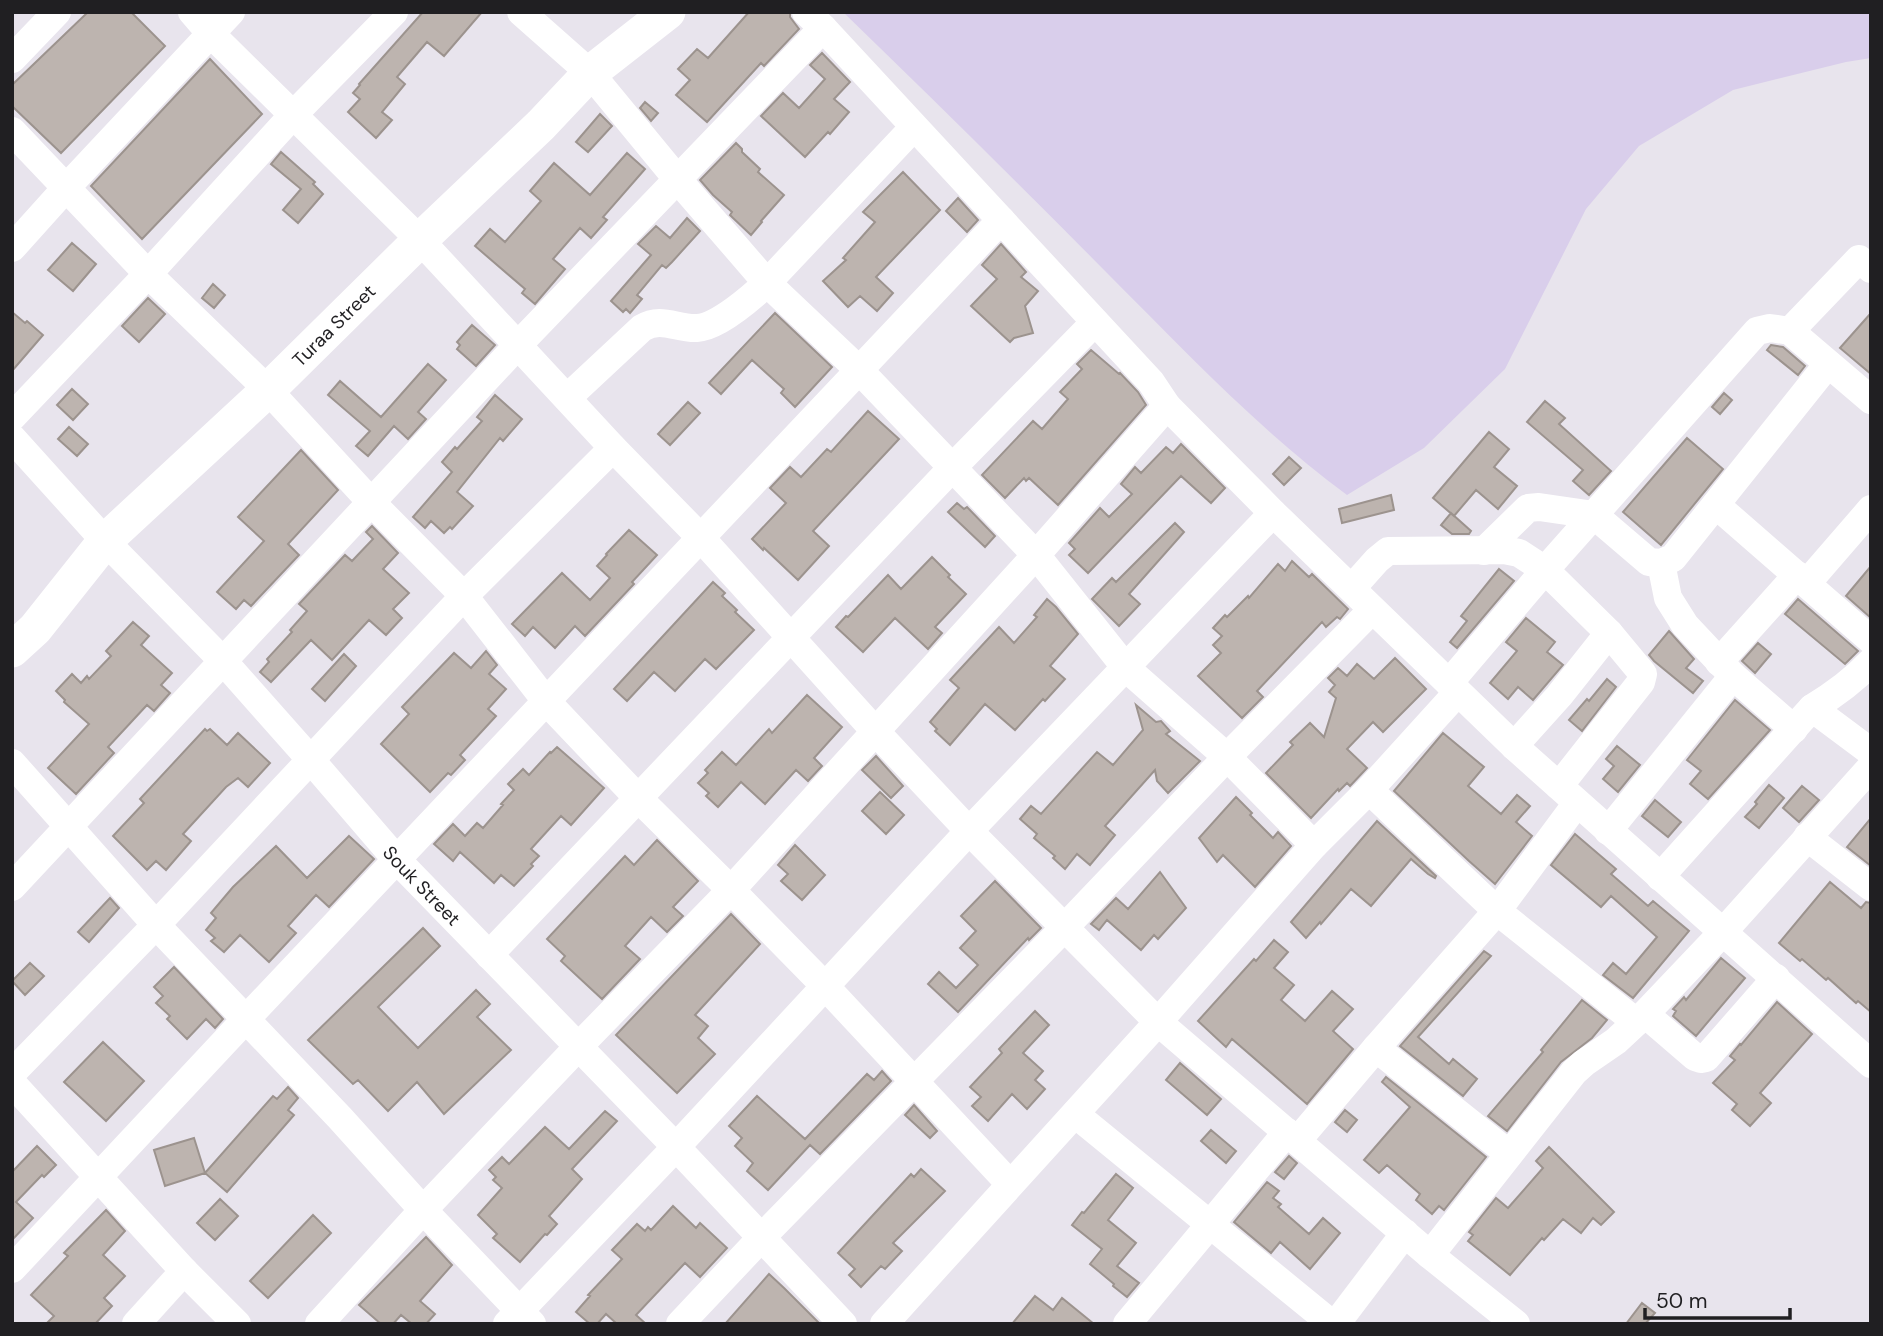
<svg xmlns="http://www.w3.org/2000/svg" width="1883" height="1336" font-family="'DM Sans',sans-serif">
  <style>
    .green { fill: #d9ceeb }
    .building { fill: #bdb4af; stroke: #9c938e; stroke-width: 2 }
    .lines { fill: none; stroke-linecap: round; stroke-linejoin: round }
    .minor { stroke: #fff; stroke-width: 28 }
    .major { stroke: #fff; stroke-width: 35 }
    .labels { text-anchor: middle; stroke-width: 7; stroke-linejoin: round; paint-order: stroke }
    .street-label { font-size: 19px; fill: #201f22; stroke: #e8e4ed }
  </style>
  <rect width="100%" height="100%" fill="#e8e4ed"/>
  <path class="green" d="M843,12H1871V58L1846,62L1733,90L1639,146L1586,209L1505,369L1424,448L1347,495C1259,430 1184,350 1107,273C1020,185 932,98 843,12Z"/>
  <path class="building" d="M88,12H131L165,46L61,153L12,106V85Z
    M423,12H482L444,56L427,42L397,77L405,84L382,112L392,120L376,138L348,112L360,99L353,93L360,85L359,84Z
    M749,12H790V17L799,29L764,66L761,63L707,122L676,95L690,80L678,69L697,49L708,58Z
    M822,53L850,82L834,99L849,112L830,134L828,132L805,157L761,116L783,93L799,108L825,79L810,65Z
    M210,59L262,114L142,239L91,186Z
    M645,102L658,113L651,121L640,108Z
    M600,114L612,126L588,152L576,142Z
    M736,143L742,149V152L760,169L758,172L784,195L761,221L762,222L751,235L733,218L730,215L732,212L713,195L700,180Z
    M281,152L315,182L313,184L323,194L298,223L283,210L301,189L271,164Z
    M627,153L645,169L603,217L607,220L591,238L580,228L553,259L565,269L535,304L522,293L525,289L475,246L490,229L505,242L541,201L530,191L554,163L590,195Z
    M903,172L940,210L876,277L893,293L877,311L860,296L848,307L823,281L846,260L843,258L875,222L863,212Z
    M958,198L978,220L967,232L946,211Z
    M687,218L700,231L672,262L666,268L662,265L637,295L642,299L630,313L626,309L623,312L611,301L651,255L638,244L656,226L670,238Z
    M72,243L96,264L73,291L48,270Z
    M1001,244L1026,272L1021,277L1038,291L1025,306L1033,333L1014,338L1010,342L971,306L997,279L982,265Z
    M213,284L225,295L214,308L202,298Z
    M148,298L165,314L139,342L122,326Z
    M12,312L25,323L27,321L43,335L12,371Z
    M775,313L832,367L795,407L781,393L784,389L752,360L721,394L709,383Z
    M1871,313V374L1840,348Z
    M472,325L495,345L476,366L457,349L460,345L457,342Z
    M1771,345L1783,347L1805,366L1798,375L1767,350Z
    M1091,350L1119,374L1120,373L1138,392L1146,405L1058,505L1029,478L1026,481L1024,478L1005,498L982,475L1033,421L1042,429L1068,399L1060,392L1082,369L1077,364Z
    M428,364L446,380L418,412L426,419L408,439L394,426L368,456L356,446L370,431L328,395L340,381L381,417Z
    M72,389L88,404L73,420L57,405Z
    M1724,393L1732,400L1720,414L1712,407Z
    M495,395L522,419L503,441L500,438L457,492L473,506L452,529L450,527L444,533L431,521L425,528L413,517L452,472L442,462L455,447L457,449L482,421L477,417Z
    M1545,401L1565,418L1559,424L1611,471L1589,495L1573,481L1583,470L1527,422Z
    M688,402L700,413L670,445L658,434Z
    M868,411L899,439L813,531L829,546L798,580L764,548L763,550L752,539L786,503L770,488L790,467L801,477L827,449L831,452Z
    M69,427L88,444L77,456L58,439Z
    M1489,432L1509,449L1494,467L1517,486L1498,509L1476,490L1454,516L1433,498Z
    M1687,438L1723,469L1661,545L1623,512Z
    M1181,444L1225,488L1211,503L1181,476L1088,573L1069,555L1075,549L1069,543L1100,508L1109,517L1132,494L1121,484L1135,467L1141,473L1166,447L1173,453Z
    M301,450L338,490L288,544L299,555L251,606L244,600L236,609L217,592L264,541L238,517Z
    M1289,457L1301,468L1284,485L1273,474Z
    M1391,495L1394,510L1342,523L1339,509Z
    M957,503L964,509L967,507L995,536L985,547L948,512Z
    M1451,513L1471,531L1469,534H1452L1441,525Z
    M1175,523L1184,532L1129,594L1140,604L1119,626L1092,599L1112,578L1116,582Z
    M372,526L398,553L383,569L409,593L393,609L402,618L386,635L369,620L332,660L311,640L271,682L260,672L269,662L267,659L292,632L290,630L307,611L299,604L345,555L352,561L373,539L366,532Z
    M629,530L657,555L632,582L634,584L585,636L575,626L555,648L533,627L525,636L512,624L562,573L590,600L610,578L597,566L607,555L606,554Z
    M932,557L950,575L948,577L966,594L935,627L942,633L928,649L895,618L863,652L836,627L846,616L848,617L888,575L901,589Z
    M1292,561L1309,577L1312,574L1348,609L1340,619L1337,617L1326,627L1322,622L1257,691L1263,697L1242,718L1198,676L1221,653L1213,645L1222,636L1213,628L1225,615L1227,617L1248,596L1249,598L1278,564L1285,571Z
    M1871,566V618L1846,596Z
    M1499,569L1514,581L1457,648L1450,642L1467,621L1461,616Z
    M713,582L725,593L722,596L737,610L735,612L754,630L716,669L705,659L675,691L654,672L627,701L614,689Z
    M1047,599L1056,607L1078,634L1050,666L1065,679L1045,701L1043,699L1015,730L985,704L950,745L935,731L937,729L930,722L959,688L950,680L999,627L1014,643L1037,617L1034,615Z
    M1798,599L1858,651L1845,664L1785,614Z
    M1526,618L1555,642L1547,652L1563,665L1533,700L1518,687L1508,699L1490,683L1517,651L1506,642Z
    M133,622L149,636L141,645L172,673L161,685L170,693L154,711L147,705L108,747L114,753L76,794L48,768L89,724L64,702L65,700L56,691L72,674L81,683L87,676L89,679L111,656L106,651Z
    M1669,631L1694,659L1686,668L1703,681L1693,693L1654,661L1649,655Z
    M1758,643L1771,654L1755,673L1742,661Z
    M486,651L497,665L489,674L506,689L488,709L496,716L460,755L465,760L451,775L448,773L430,792L381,744L409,714L402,707L454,653L471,668Z
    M344,654L356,666L325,701L312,689Z
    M1395,658L1426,689L1383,732L1373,722L1347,749L1367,768L1350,786L1347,783L1339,791L1338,789L1311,818L1266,773L1293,745L1290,742L1310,723L1324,737L1336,698L1329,692L1335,685L1328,678L1338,668L1347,676L1357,664L1374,679Z
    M1607,679L1616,687L1582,731L1569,720L1587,699L1589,701Z
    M807,695L842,727L814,758L822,766L808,781L796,770L765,804L741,782L718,807L706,796L709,793L698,783L708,773L705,770L722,752L736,765L769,729L772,733Z
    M1735,700L1770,730L1708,799L1690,784L1701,771L1687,760Z
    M1136,705L1156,722L1161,721L1170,731L1166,734L1200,761L1168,793L1157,781L1155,770L1105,826L1115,835L1090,865L1077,854L1065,869L1053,858L1055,856L1034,838L1037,834L1020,819L1031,806L1041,814L1097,752L1113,765L1143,730Z
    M205,729L207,731L210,729L227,745L238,733L270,763L248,787L238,778L226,787L183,834L191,841L166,870L156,861L147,870L113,836L144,803L140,799Z
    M1443,733L1484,767L1468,786L1501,814L1517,795L1530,806L1516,822L1532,836L1495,884L1469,861L1394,791Z
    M1617,746L1640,765L1618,792L1603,779L1614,766L1606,759Z
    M557,747L604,788L571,825L561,816L531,849L539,856L531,864L533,866L514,886L501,875L494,883L460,852L453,861L434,844L453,824L465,836L477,823L483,828L503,805L501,804L514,790L508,784L523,769L529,775L550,752L551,753Z
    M876,756L903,786L891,798L862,770Z
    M1769,785L1784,798L1759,828L1745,817L1757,804L1755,802Z
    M1802,786L1819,800L1799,822L1783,808Z
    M880,792L904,815L886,834L862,811Z
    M1236,797L1252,813L1250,815L1273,838L1278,832L1291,846L1255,887L1223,855L1217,862L1199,838Z
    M1655,800L1681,822L1668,837L1642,816Z
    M1871,818V866L1847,847Z
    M1377,821L1436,876L1435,878L1428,874L1411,859L1371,906L1351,889L1321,924L1320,922L1306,938L1291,922Z
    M1575,834L1616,869L1611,874L1648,906L1653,901L1689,931L1633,998L1603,975L1613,963L1626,974L1657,937L1611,896L1601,907L1551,865Z
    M349,836L374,859L329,907L316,895L288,926L296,933L269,962L240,935L224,952L211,941L215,938L206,930L216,918L211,913L233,887L276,846L307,878Z
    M657,840L698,881L673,907L683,916L667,932L651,917L625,946L640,959L602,999L561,961L565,956L547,939L625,856L634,865Z
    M795,845L825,875L802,900L781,881L788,874L778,865Z
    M1160,872L1186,908L1158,939L1154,935L1141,950L1107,920L1099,930L1091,924L1116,898L1128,909Z
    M995,881L1041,928L1029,940L1028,938L958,1012L928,984L939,972L956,988L978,965L960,948L976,931L961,916Z
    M1830,882L1861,908L1866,902L1871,903V1012L1858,1001L1856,1003L1828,978L1826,980L1802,959L1800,961L1779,943Z
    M110,898L119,908L89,942L78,932Z
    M731,914L760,944L695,1015L708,1026L698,1038L715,1054L677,1093L616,1035Z
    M423,928L440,946L378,1007L418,1048L476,990L490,1004L477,1017L511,1050L444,1114L417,1082L388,1111L358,1080L353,1084L308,1040Z
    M1274,940L1288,952L1274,968L1294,985L1281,1000L1305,1021L1332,991L1353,1009L1333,1031L1353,1049L1307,1104L1232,1039L1226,1047L1198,1021L1254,959L1256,961Z
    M1484,951L1491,956L1418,1037L1449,1064L1453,1059L1477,1079L1463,1096L1400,1046Z
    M1721,958L1745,978L1696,1036L1673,1016L1676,1011L1673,1009L1684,997L1686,1000Z
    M30,963L44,976L25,995L12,981Z
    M174,967L223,1019L215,1028L206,1019L187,1039L167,1019L170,1016L156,1003L163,996L154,987Z
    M1582,1000L1607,1020L1592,1038L1561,1062L1507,1131L1488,1116L1543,1052L1541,1050Z
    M1777,1002L1812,1034L1760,1093L1771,1103L1750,1126L1732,1110L1737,1104L1713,1083L1735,1060L1730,1056L1740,1044L1741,1045Z
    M1035,1011L1049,1025L1023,1053L1043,1071L1035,1080L1045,1089L1027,1109L1012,1094L988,1121L972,1106L981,1097L970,1087L1002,1053L999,1049Z
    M103,1042L144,1081L106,1121L64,1082Z
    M1180,1063L1221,1099L1207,1115L1166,1080Z
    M882,1071L891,1081L820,1154L810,1145L768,1190L747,1171L753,1163L735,1146L742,1138L729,1126L757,1096L805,1139L867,1074L874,1080Z
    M1386,1077L1486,1157L1444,1210L1439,1206L1432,1214L1416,1200L1420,1194L1387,1165L1379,1173L1364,1160L1410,1107L1382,1082Z
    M288,1087L298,1098L288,1110L294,1115L227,1192L205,1173L273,1096L277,1099Z
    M914,1105L937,1131L930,1138L905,1115Z
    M1345,1110L1357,1120L1347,1132L1335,1122Z
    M605,1111L617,1121L572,1169L582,1179L549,1216L557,1224L547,1235L545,1234L520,1262L493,1238L497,1234L478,1215L502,1188L493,1180L496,1177L489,1170L502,1157L509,1164L545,1127L569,1149Z
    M1211,1130L1236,1151L1226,1163L1201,1141Z
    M194,1138L205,1173L165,1186L154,1150Z
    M37,1146L56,1165L44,1177L42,1175L16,1202L33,1218L12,1240V1172Z
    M1549,1147L1614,1212L1601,1225L1593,1218L1581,1233L1563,1219L1544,1240L1542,1238L1510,1275L1468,1241L1473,1235L1469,1232L1496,1198L1508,1208L1543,1168L1536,1161Z
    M1289,1156L1297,1163L1284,1179L1275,1172Z
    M921,1169L945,1191L893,1243L902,1251L885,1269L881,1266L861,1287L849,1275L855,1269L838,1253L911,1174L914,1177Z
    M1116,1174L1133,1188L1108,1220L1136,1243L1117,1266L1139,1283L1127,1297L1113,1286L1114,1284L1090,1264L1102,1249L1072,1225L1082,1212L1084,1213Z
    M1267,1182L1279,1191L1273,1198L1281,1204L1278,1207L1309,1234L1323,1218L1340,1233L1310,1269L1280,1242L1271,1253L1234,1222Z
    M220,1199L238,1216L215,1240L197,1223Z
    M673,1206L696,1228L700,1223L727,1248L700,1277L685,1263L636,1315L646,1324H617L606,1314L597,1324H590L576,1312L590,1296L588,1295L622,1259L612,1250L637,1224L645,1231L648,1227L651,1230Z
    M106,1210L125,1231L103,1255L125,1276L104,1298L112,1306L95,1324H46L54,1316L31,1295L68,1256L64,1253Z
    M313,1215L331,1233L268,1298L250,1281Z
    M426,1237L452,1265L420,1301L435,1314L426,1324H412L401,1315L393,1324H381L359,1305Z
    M769,1274L784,1288L820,1324H725Z
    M1035,1296L1053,1310L1062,1298L1094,1324H1012Z
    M1642,1303L1655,1313L1645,1324H1626Z"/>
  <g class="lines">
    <g class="minor">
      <path d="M192,12L210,33L420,240L613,448L700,537L876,732L969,831L1158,1022L1430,1255L1516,1324"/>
      <path d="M521,12L590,73L678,180L767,283L859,370L1036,555L1126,668L1227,757L1314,845"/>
      <path d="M806,12L823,28L1151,382L1167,406L1273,513L1514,746L1871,1064"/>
      <path d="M12,59L57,12"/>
      <path d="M12,131L148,274L268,390L372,503L464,596L546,701L637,797L731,890L825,986L1010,1184"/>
      <path d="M12,248L66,188L231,12"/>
      <path d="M1790,331L1859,259L1871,269"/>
      <path d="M567,398L642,328C662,316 676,329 697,328C718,327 752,297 767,283L914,127"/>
      <path d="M12,417L148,274L293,115L394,12"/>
      <path id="s1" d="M12,438L105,541L224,662L310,759L397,860L676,1147L843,1324"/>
      <path d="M1716,505L1871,640"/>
      <path d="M1484,551L1528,508L1539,507L1594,515L1649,562L1661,563L1673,558L1828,364"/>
      <path d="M1661,563L1668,598L1685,625L1733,676L1794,729"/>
      <path d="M1807,583L1871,509"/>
      <path d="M1352,588L1377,560L1388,551L1504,550L1519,553L1545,570L1609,633L1643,674L1641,682L1559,786"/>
      <path d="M1719,662L1797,575"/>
      <path d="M1449,683L1545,570L1757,331L1770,328L1790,331L1871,400"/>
      <path d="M1812,708L1871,752"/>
      <path d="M1514,746L1559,696L1609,633"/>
      <path d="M12,763L156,925L340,1118L423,1210L532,1324"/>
      <path d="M1369,790L1497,911L1636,1022"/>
      <path d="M1608,831L1733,676"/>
      <path d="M1807,837L1871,887"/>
      <path d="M1660,877L1812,708C1834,695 1853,681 1871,662"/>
      <path d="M12,887L518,345L823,28"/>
      <path d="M489,955L953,467L1095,322"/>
      <path d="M1645,1014L1695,1057L1701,1059L1706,1058L1776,978"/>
      <path d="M1376,1048L1509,1154"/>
      <path d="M12,1073L156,925L464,596L613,448"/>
      <path d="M12,1083L184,1271L237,1324"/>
      <path d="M1075,1114L1332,1324"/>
      <path d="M1297,1141L1376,1048L1497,911L1577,803"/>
      <path d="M1430,1255L1574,1072L1584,1063L1616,1041L1645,1014L1723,932L1871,767"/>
      <path d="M12,1269L246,1019L1001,220"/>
      <path d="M136,1324L184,1271"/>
      <path d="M319,1324L423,1210L578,1047L731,890L1036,555L1167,406"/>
      <path d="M507,1324L676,1147L969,831L1273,513"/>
      <path d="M680,1324L761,1238L1065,927L1227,757L1372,610"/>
      <path d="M884,1324L1158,1022L1314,845L1369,790L1458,692"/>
      <path d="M1127,1324L1287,1132"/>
      <path d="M1336,1324L1405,1233"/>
    </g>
    <path class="major" id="s2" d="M12,650L35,629L105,541L268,390L420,240L541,125L590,73L668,12"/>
  </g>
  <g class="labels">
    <g class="street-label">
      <text dy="7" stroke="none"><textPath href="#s2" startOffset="458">Turaa Street</textPath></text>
      <text dy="7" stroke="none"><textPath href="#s1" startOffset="607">Souk Street</textPath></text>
    </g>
  </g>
  <rect width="1883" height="1336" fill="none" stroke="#201f22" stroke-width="28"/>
  <path d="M1645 1308v10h145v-10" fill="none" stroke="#201f22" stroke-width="3.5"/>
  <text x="1656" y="1308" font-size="21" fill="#201f22" stroke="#e8e4ed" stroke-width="5" paint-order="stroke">50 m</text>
</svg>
